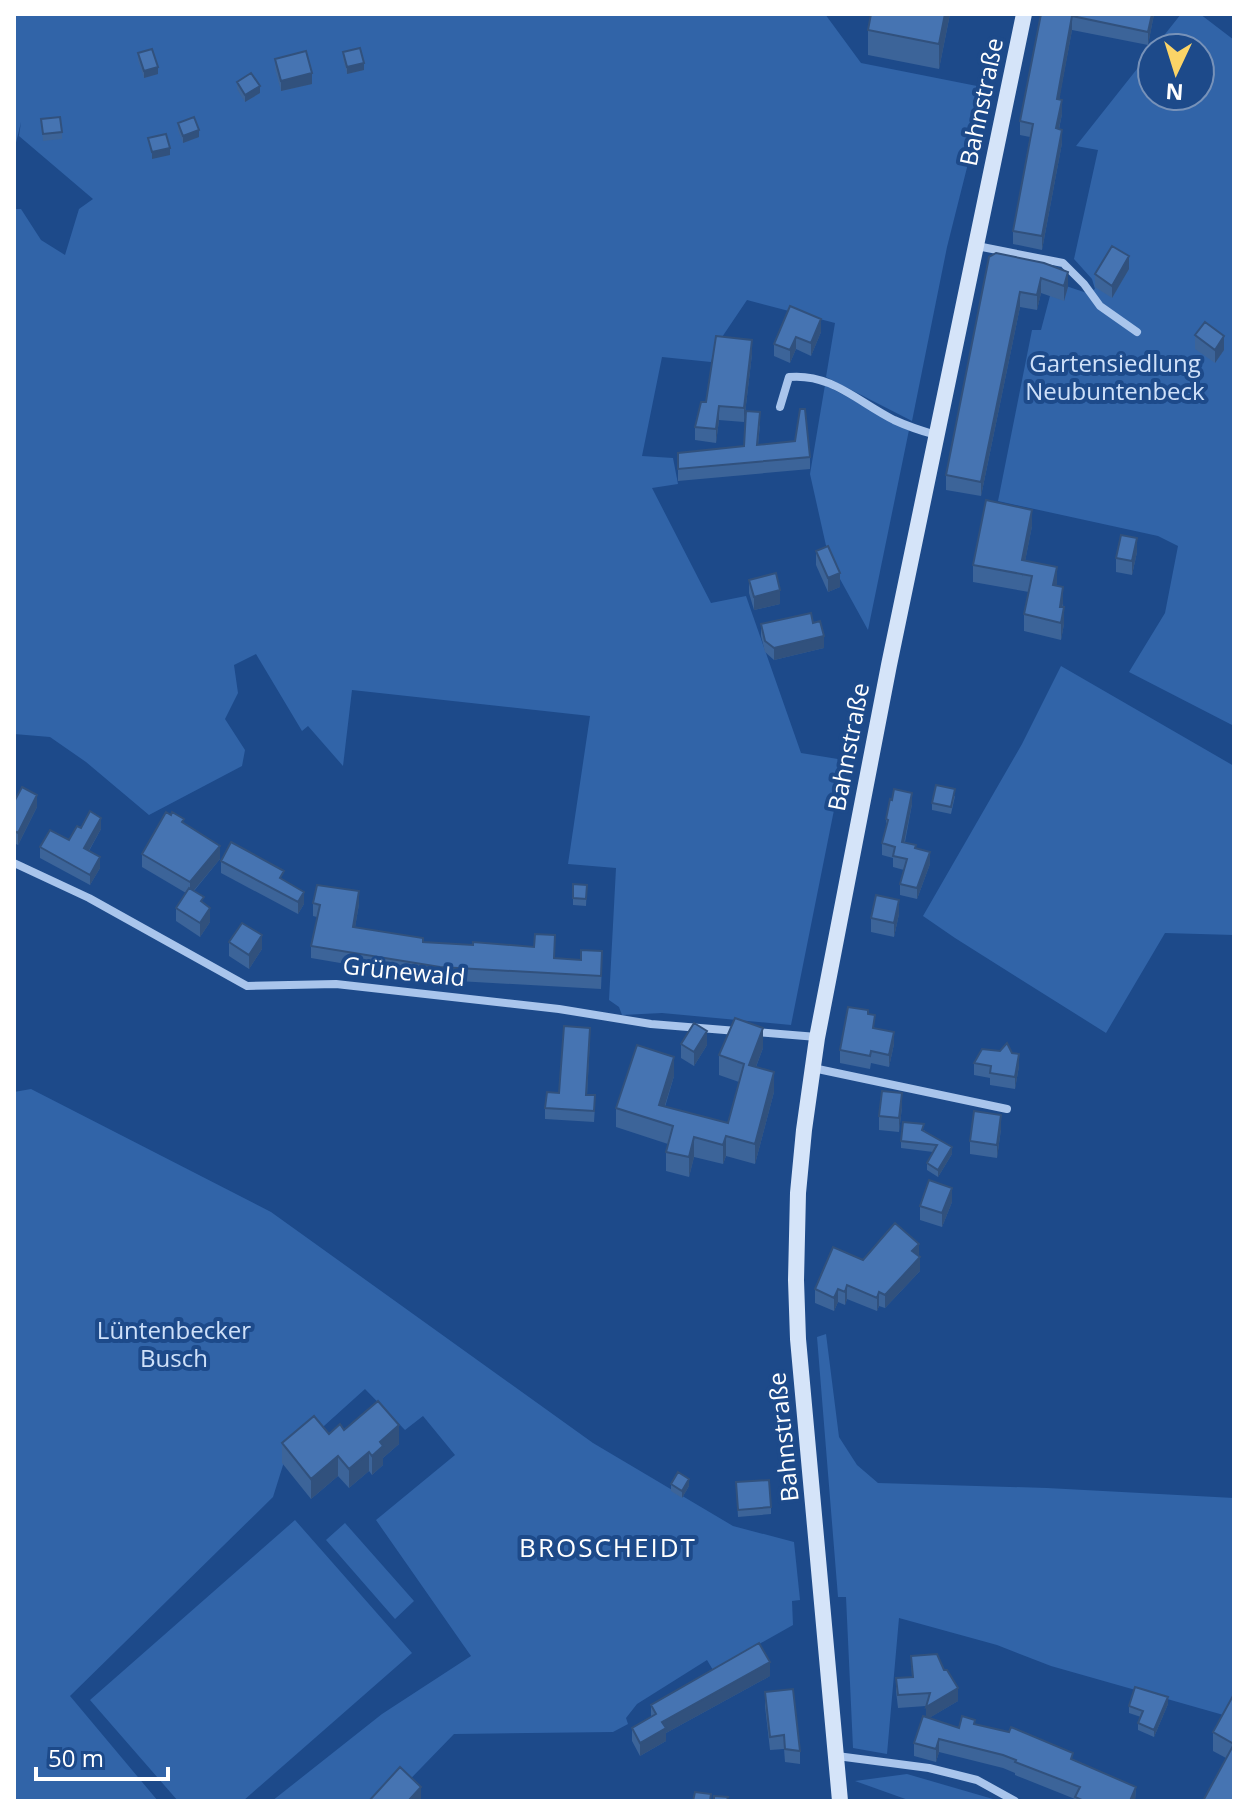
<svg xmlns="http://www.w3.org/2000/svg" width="1248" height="1815" font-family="'Open Sans',sans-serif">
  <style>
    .green { fill: #3164a8 }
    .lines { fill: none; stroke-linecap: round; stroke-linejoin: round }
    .minor { stroke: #a9c5ec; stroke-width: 8 }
    .secondary { stroke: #d5e4f9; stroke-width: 16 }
    .wall { fill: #3c6499 }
    .shaded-wall { fill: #31517d }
    .building { fill: #4674b2; stroke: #31517d; stroke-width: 2 }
    .labels { text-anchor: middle; stroke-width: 8; stroke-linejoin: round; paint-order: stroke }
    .street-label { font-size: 24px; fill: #fff; stroke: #1d4a8a }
    .park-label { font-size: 24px; fill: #cee0f9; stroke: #1d4a8a }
    .neighbourhood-label { font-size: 26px; letter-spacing: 2px; fill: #fff; stroke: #1d4a8a }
  </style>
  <rect width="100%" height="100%" fill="#1d4a8a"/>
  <path class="green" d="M14,14H825L861,63L987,88L947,247L912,421L826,377L835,323L747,300L716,346L711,362L662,357L642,456L673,458L678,484L652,488L711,603L746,596L801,753L844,760L791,1025L662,1013L622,1015L619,1007L609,1000L616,868L568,864L590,716L352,690L343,766L308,726L302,731L256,654L234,665L238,693L225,719L245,750L242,766L149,815L86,762L50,737L14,734V209H21L41,240L65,255L79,209L93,199L19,136L21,122L14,151Z
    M1181,14H1200L1234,40V726L1129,672L1165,613L1178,546L1158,536L998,501L1032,330H1041L1056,273L1060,284L1087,293L1095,289L1092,279L1074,259L1098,150L1076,146L1152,50V96H1200V48H1154Z
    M825,385L909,430L868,630L829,559L810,474Z
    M1061,666L1234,766V935L1165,933L1106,1033L955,938L923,916L1022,744Z
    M31,1089L271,1212L593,1443L733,1526L794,1542L800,1600L792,1601L793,1625L713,1670L707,1660L637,1704L626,1718L628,1724L613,1732L454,1734L389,1801H272L382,1714L471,1656L376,1520L455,1455L423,1416L405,1430L365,1389L284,1462L273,1497L70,1696L158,1801H14V1092Z
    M826,1334L839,1437L857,1465L878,1483L1047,1488L1234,1498V1707L1227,1716L1051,1666L997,1645L899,1618L887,1754L853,1748L846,1597H838L817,1337Z
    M295,1520L412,1653L243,1801H178L90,1700Z
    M345,1523L414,1601L395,1619L326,1540Z
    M907,1774L993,1799L997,1801H911L855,1781Z"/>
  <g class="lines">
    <path class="minor" d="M977,246L1063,263L1084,284L1100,306L1137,332
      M780,407L789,377C831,373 858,402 894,420C907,426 922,431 936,435
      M14,863L89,898L247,986L336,984L559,1009L651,1024L737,1031
      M755,1032L817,1037
      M813,1068L1007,1109
      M837,1756L929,1768L977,1780L1015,1801"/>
    <path class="secondary" d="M840,1801L798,1339L796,1280L798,1193L804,1130L817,1038L889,665L1024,14"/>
  </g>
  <path class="wall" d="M871,14H950L939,69L868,55V30Z
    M1041,14H1154L1148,45L1072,30L1059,99L1062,114L1059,129L1062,143L1042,250L1013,244V231L1030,137L1020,135V121Z
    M343,52L364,70L347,74L343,59Z
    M138,53L158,74L144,78L138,60Z
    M275,59L312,84L281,91L275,69Z
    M237,82L260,93L245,102L237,89Z
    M41,119L62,132V139L43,141Z
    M178,123L199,137L183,143L178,130Z
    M989,257L1068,287L1064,301L1041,293L1037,310L1020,307L981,496L946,490V475Z
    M1129,269L1112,298L1095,287V274Z
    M790,306L821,332L811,356L796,349L790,363L774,356V344Z
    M1195,335L1224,350L1215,363L1195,349Z
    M752,354L744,422L719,420L716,443L695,440V427L706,402Z
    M760,425L758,445L810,457V469L678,481V453L744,446Z
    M1032,526L1025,561L1057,586L1063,603L1064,624L1061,640L1024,631V614L1029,592L973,582V565Z
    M816,551L840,587L828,592L816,565Z
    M1137,552L1132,575L1116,572V558Z
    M749,580L780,604L754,610L749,593Z
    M813,623L824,648L774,660L765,652L761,636V624Z
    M955,796L951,814L932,810V803Z
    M14,802L37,807L18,845L14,843Z
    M912,804L905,842L916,848L930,864L917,899L900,895V884L904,870L893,867V858L882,855V843L886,831V819Z
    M184,823L220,859L194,891L204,903L210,922L200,937L176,921V908L186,893L142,867V854Z
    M81,828L101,829L89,851L100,868L90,885L40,858V847L69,840Z
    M221,861L284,880L304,904L298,914L221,873Z
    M573,884L587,885L586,906L573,905Z
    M313,903L359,904L355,927L423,942L602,964L601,989L440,980L311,958V946L317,917L313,916Z
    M899,914L894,937L871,932V918Z
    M229,942L262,949L249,969L229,956Z
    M868,1014L875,1029L894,1044L889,1067L871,1063L870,1069L840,1063V1050Z
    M590,1039L587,1095L595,1106L594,1122L545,1119V1108L559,1093Z
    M681,1044L707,1045L694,1066L681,1058Z
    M763,1048L756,1067L774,1092L755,1164L726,1156L723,1164L694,1157L689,1177L666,1171V1152L668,1144L616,1127V1108L674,1076L665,1107L728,1123L739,1082L719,1075V1055Z
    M974,1063L1019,1066L1015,1089L990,1085V1078L974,1075Z
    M902,1107L899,1132L879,1130V1116Z
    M1001,1129L997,1158L970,1154V1141Z
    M924,1130L952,1154L938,1177L927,1170V1163L933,1152L901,1148V1141Z
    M952,1202L942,1227L920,1220V1206Z
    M919,1256L920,1271L885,1308L879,1306L877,1311L847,1299L845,1305L838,1302L834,1311L815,1303V1289L863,1260Z
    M344,1430L399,1444L383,1458V1465L372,1475L369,1471L349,1488L338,1476L311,1499L282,1463V1443L329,1434Z
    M736,1482L771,1507V1514L738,1517Z
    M671,1484L689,1486L682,1498L671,1491Z
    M911,1656L944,1670L958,1701L929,1718L959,1728L975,1725L1073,1760L1136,1787L1135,1801H1075V1799L1015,1775V1773L1003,1768L939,1752L936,1762L914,1756V1743L926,1717V1706L898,1708L896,1691V1678L912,1677Z
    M770,1676L666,1733V1741L640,1756L632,1741V1728L651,1717V1705Z
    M765,1692L800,1751V1764L785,1762L784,1749L770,1750L765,1706Z
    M1234,1694V1801L1226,1758L1213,1751V1732Z
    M1168,1704L1154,1737L1138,1730V1723L1141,1717L1129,1713V1706Z"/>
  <path class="shaded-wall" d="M945,14H950L939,69V44Z
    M1152,14H1154L1148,45V32Z
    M1072,16V30L1057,113V99Z
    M364,63V70L347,74V67Z
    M158,67V74L144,78V71Z
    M312,73V84L281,91V81Z
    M260,86V93L245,102V95Z
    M1062,100V114L1056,142V128Z
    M199,130V137L183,143V136Z
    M1062,130V143L1042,250V236Z
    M170,148V155L152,159V152Z
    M1129,256V269L1112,298V286Z
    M1068,272V287L1064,301V286Z
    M1041,278V293L1037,310V295Z
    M1020,292V307L981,496V482Z
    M821,319V332L811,356V343Z
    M1224,336V350L1215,363V350Z
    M796,337V349L790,363V350Z
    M752,340V354L744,422V408Z
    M719,406V420L716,443V429Z
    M1032,510V526L1022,577V560Z
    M1137,538V552L1132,575V561Z
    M1057,567V584L1053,602V585Z
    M840,573V587L828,592V578Z
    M1063,587V603L1060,623V607Z
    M780,590V604L754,610V597Z
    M1064,607V624L1061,640V623Z
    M824,636V648L774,660V648Z
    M912,793V804L902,853V842Z
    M37,795V807L18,845V833Z
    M101,818V829L84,859V848Z
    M220,846V859L190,895V882Z
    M930,852V864L917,899V888Z
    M100,857V868L90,885V875Z
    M359,891V904L353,940V927Z
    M304,892V904L298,914V902Z
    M899,900V914L894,937V923Z
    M210,908V922L200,937V923Z
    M262,935V949L249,969V955Z
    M763,1028V1048L749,1085V1065Z
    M707,1031V1045L694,1066V1052Z
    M894,1032V1044L889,1067V1055Z
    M1019,1054V1066L1015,1089V1077Z
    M674,1057V1076L660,1121L659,1105Z
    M774,1072V1092L755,1164V1144Z
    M902,1093V1107L899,1132V1118Z
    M1001,1115V1129L997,1158V1145Z
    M726,1136V1156L723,1164V1145Z
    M694,1137V1157L689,1177V1157Z
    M952,1147V1154L938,1177V1170Z
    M952,1188V1202L942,1227V1213Z
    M919,1244V1257L912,1251Z
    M920,1257V1271L885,1308V1295Z
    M847,1285V1299L845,1305V1292Z
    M838,1289V1302L834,1311V1298Z
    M879,1292V1306L877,1311V1298Z
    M399,1425V1444L383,1458V1465L372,1475V1456L380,1442Z
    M369,1452V1471L349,1488V1469Z
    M338,1456V1476L311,1499V1479Z
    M689,1479V1486L682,1498V1491Z
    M770,1662V1676L666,1733V1741L640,1756V1743L662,1722Z
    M958,1688V1701L926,1720V1707Z
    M1168,1697V1704L1154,1737V1730Z
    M939,1739V1752L936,1762V1749Z
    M421,1787V1800L420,1801H410V1799Z
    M1136,1787L1135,1801H1130Z"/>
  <path class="building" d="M871,14H945L939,44L868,30Z
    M1041,14H1152L1148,32L1072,16L1057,99L1062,100L1056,128L1062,130L1042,236L1013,231L1033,124L1020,121Z
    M360,48L364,63L347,67L343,52Z
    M152,49L158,67L144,71L138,53Z
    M306,51L312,73L281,81L275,59Z
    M251,73L260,86L245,95L237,82Z
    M60,117L62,132L43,134L41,119Z
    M194,117L199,130L183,136L178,123Z
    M166,134L170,148L152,152L148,138Z
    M1112,246L1129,256L1112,286L1095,274Z
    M996,253L1044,263L1068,272L1064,286L1041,278L1037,295L1020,292L981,482L946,475L989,257Z
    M790,306L821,319L811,343L796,337L790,350L774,344Z
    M1205,322L1224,336L1215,350L1195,335Z
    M716,336L752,340L744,408L719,406L716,429L695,427L701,402H706Z
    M800,409H805L810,457L678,469V453L744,446L746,411L760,412L757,445L795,441Z
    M986,500L1032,510L1022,560L1057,567L1053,585L1063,587L1060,607H1064L1061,623L1024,614L1032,576L973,565Z
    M1121,535L1137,538L1132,561L1116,558Z
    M828,546L840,573L828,578L816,551Z
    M776,573L780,590L754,597L749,580Z
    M811,613L813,623L820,621L824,636L774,648L765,641L761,624Z
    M936,785L955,789L951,807L932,803Z
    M22,787L37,795L18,833L14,831V802Z
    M894,789L912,793L902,842L916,845L915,848L930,852L917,888L900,884L907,859L893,856L895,847L882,843L888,820L886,819L890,799L892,800Z
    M90,811L101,818L84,848L100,857L90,875L40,847L50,830L69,840L77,826L81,828Z
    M166,812L171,815L172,812L184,819L182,822L220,846L190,882L142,854Z
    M231,842L284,871L280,878L304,892L298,902L221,861Z
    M573,884L587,885L586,899L573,898Z
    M317,885L359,891L353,927L423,938V942L473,945V942L534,947L535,934L555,935L554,958L581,960V950L602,951L601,976L440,967L311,946L320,905L313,903Z
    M189,888L204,897L201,901L210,908L200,923L176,908Z
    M876,895L899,900L894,923L871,918Z
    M242,923L262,935L249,955L229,942Z
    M848,1007L868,1010V1014L875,1015L873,1028L894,1032L889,1055L871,1051L870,1056L840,1050Z
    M735,1018L763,1028L749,1065L774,1072L755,1144L726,1136L723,1145L694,1137L689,1157L666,1152L673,1126L616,1108L637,1045L674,1057L659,1105L728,1123L744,1064L719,1055Z
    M694,1023L707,1031L694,1052L681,1044Z
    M564,1026L590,1028L586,1095H595L594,1111L545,1108L547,1092L559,1093Z
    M1007,1043L1012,1053L1019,1054L1015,1077L990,1073L991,1066L974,1063L982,1049L1000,1051Z
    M882,1091L902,1093L899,1118L879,1116Z
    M974,1111L1001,1115L997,1145L970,1141Z
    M903,1122L924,1124L922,1130L952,1147L938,1170L927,1163L937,1145L901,1141Z
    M929,1180L952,1188L942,1213L920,1206Z
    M895,1223L919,1244L912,1251L920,1257L885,1295L879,1292L877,1298L847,1285L845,1292L838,1289L834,1298L815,1289L833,1247L863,1260Z
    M378,1401L399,1425L380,1442L383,1446L372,1456L369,1452L349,1469L338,1456L311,1479L282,1443L314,1416L329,1434L340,1424L344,1430Z
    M678,1472L689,1479L682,1491L671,1484Z
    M769,1480L771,1507L738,1510L736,1482Z
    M759,1643L770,1662L662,1722L666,1728L640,1743L632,1728L656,1714L651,1705Z
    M937,1654L944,1670H947L958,1688L926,1707L930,1693L898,1695L896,1678L913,1677L911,1656Z
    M1135,1687L1168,1697L1154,1730L1138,1723L1143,1711L1129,1706Z
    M793,1689L800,1751L785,1749L784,1735L770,1737L765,1692Z
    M1234,1694V1744L1213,1732Z
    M923,1716L959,1728L962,1716L975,1720L974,1724L1009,1732L1011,1727L1073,1753L1071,1759L1136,1787L1130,1801H1084L1075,1797L1080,1787L1015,1762L1016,1760L1003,1755L939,1739L936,1749L914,1743Z
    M1234,1744V1801H1203Z
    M400,1767L421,1787L410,1799L412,1801H369Z
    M695,1792L711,1794L710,1801H693Z
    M714,1796L728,1797L727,1800L743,1801H714Z"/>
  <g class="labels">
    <g class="street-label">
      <text transform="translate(982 102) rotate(-78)" y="8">Bahnstraße</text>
      <text transform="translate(849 747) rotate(-79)" y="8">Bahnstraße</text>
      <text transform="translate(404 972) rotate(6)" y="8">Grünewald</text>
      <text transform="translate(784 1437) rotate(-96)" y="8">Bahnstraße</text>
    </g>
    <g class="park-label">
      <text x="1115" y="372">Gartensiedlung<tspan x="1115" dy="28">Neubuntenbeck</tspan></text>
      <text x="174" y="1339">Lüntenbecker<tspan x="174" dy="28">Busch</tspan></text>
    </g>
    <g class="neighbourhood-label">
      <text x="608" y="1557">BROSCHEIDT</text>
    </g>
  </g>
  <rect width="1248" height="1815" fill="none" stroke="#ffffff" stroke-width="32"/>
  <g transform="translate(1176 72) rotate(184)"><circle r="38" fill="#1d4a8a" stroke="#7792b9" stroke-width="2"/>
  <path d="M0-6L14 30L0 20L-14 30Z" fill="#fbd467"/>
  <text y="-12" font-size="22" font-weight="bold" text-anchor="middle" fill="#ffffff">N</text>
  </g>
  <path d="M36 1767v12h132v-12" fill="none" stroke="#ffffff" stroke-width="4"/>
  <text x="48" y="1767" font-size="24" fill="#ffffff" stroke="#1d4a8a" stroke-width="6" paint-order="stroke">50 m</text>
</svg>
